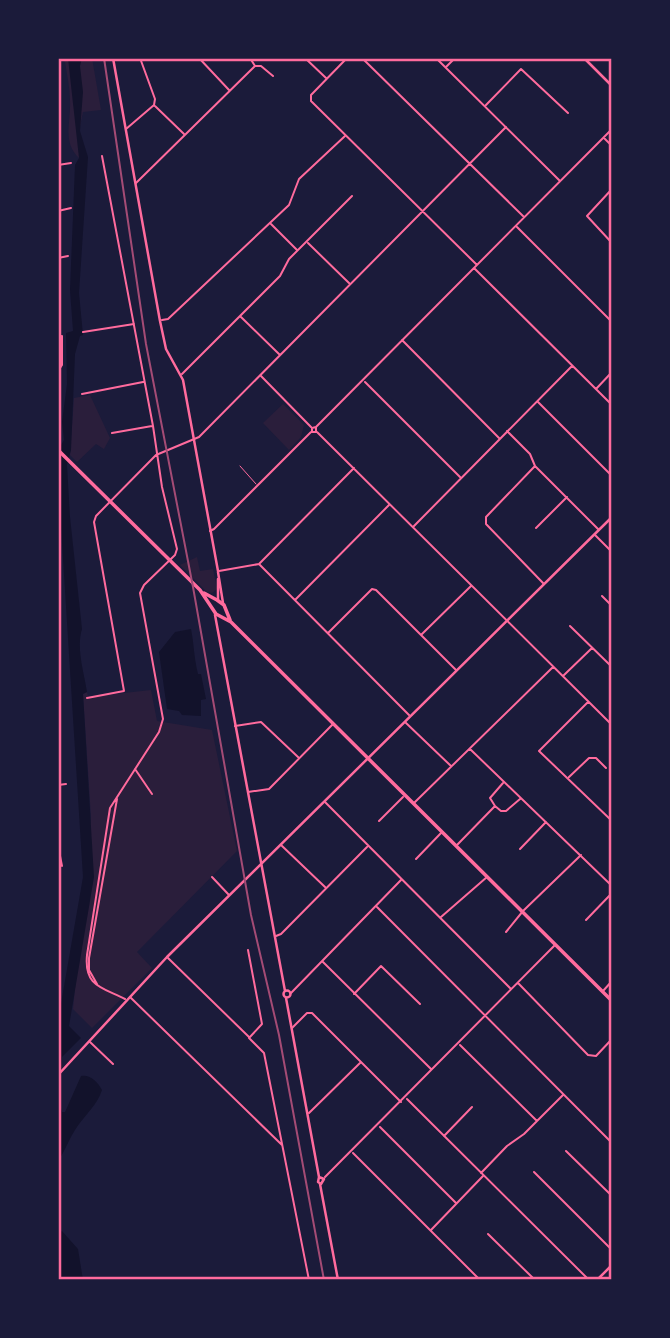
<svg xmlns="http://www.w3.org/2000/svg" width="670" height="1338" font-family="'Varela Round',sans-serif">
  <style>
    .green { fill: #2a1e3b }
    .water { fill: #12122b }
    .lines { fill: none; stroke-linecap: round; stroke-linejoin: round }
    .service { stroke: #ff6b9d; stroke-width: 1 }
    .minor { stroke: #ff6b9d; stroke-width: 2 }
    .tertiary { stroke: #ff6b9d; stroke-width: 2.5 }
    .secondary { stroke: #ff6b9d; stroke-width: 2.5 }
    .primary { stroke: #ff6b9d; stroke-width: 3.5 }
    .rail { stroke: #a44b75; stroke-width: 2 }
    .neatline { fill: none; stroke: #ff6b9d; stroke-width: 2.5 }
  </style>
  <rect width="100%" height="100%" fill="#1b1b3a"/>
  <path class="green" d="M58,58H92L101,110L83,112L79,131V158C62,141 71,123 70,101C70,88 67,75 65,62Z
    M90,395L110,438L104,449L96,444L77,462L70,455L74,398Z
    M283,404L304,425L301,437L289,450L263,423Z
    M197,557L200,571L213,569L217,589L212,593L207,592L180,565Z
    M151,690L157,721L212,730L237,851L137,952L152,968L92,1028L73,1009L91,817L83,694L87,692L88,697Z"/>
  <path class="water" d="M68,58H82L80,66L83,92L80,131L88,157L79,293L83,335L80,336L75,354L71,450L67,465L70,517L82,629C76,648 84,672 87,692L83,694L94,877L69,1026L81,1038L62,1057L60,1105L62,1112H65L81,1076C90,1074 98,1082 102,1090C98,1104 85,1115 77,1127C69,1138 66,1150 58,1161V1021L83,877L58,479V450L64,440L62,422L67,384L66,333L73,331L70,290L75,165L79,158Z
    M191,629C194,644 194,658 198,674H201L206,699L201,700V716L182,715L179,711L167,709L159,652L175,632Z
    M62,1231L78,1249L83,1280H58V1243L60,1242L59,1233Z"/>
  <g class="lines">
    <path class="service" d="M240,466L256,484"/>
    <path class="minor" d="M199,58L229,90
      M250,58L255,66H261L273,76
      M305,58L326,78
      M347,58L311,95V101L476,264
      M362,58L524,217
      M436,58L559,180
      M446,67L455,58
      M486,105L521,69L568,113
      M155,106L184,134
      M126,129L154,105L155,99L140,58
      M604,138L612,146
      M102,156L153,426L162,487L177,549L175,555L144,585L140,593L163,719L159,732L110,808L87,955C84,986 101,987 125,999
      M58,165L71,163
      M136,183L255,66
      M612,189L587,216L612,243
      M58,211L71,208
      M271,224L297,250
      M517,227L612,322
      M308,243L349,283
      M58,258L68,256
      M474,268L612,405
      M241,317L280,355
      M162,320L168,319L289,205L299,179L345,136
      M83,332L134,324
      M58,337L62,336V365L58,371
      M402,340L499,438
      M182,374L280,276L289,259L352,196
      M261,376L311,427
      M365,382L460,477
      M596,389L612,372
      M82,394L143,382
      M538,402L612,476
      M316,427L312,428V432H316V427L612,129
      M507,431L530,454L535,466L598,529
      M317,432L612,725
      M112,433L152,426
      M535,466L486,517V524L543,583
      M414,526L572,366
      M536,528L567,497
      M210,531L214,529L311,432
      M595,535L612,552
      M259,564L409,715
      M219,571L259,564L354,468
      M602,596L612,606
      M295,600L389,505
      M570,626L612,667
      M328,633L372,589L376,590L456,670
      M422,634L471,586
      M563,676L592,648
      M87,698L124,691L94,522L96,516L156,455L199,437L506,127
      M588,702L539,751L612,821
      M405,722L451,766
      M235,726L261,722L298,757
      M470,749L612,886
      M135,769L152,794
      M569,777L589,758H596L606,768
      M58,785L66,784
      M248,792L269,789L333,724
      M325,802L511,989
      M414,803L553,667
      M495,806L490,798L503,783
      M379,821L403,797
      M60,823L59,851L62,866
      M281,845L325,887
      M457,845L495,806L501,811H506L520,799
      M520,849L546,822
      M416,859L442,832
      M212,877L229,895
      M377,907L612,1143
      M441,917L487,877
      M586,920L612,893
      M506,932L523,911L581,855
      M276,936L281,934L367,847
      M248,950L262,1024L249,1038L264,1053L309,1280
      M168,958L249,1037
      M323,962L431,1069
      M518,983L588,1055L596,1056L612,1039
      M97,984L89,970V958L117,799
      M603,991L612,981
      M291,993L401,880
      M354,994L381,966L420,1004
      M130,997L282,1145
      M292,1028L307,1013H312L401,1102
      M90,1042L113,1064
      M460,1045L537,1121
      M407,1099L589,1280
      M309,1113L360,1063
      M380,1127L456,1203
      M444,1136L472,1107
      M566,1151L612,1196
      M353,1153L480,1280
      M534,1172L612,1250
      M481,1173L507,1146L524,1134L563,1095
      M325,1177L555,945
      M431,1230L483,1176
      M488,1234L535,1280"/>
    <path class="tertiary" d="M584,58L612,86
      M597,1280L612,1265"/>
    <path class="secondary" d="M113,58L160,321L166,349L183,380L218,571
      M218,572L223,603
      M218,600V579
      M215,615L285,991
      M283.5 994a3.5 3.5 0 1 1 7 0a3.5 3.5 0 1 1-7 0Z
      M286,998L319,1177
      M58,1075L167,957L612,517
      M319,1177L324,1179L321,1184L318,1182Z
      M320,1184L338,1280"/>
    <path class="primary" d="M58,450L200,590L216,614L231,622L612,1001
      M204,593L217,600
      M217,600L224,605L230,620"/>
    <path class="rail" d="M104,58L146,344L193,587L251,915L279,1035L324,1280"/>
  </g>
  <rect width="670" height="1338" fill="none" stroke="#1b1b3a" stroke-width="119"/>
  <rect x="60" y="60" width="550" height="1218" class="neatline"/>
</svg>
